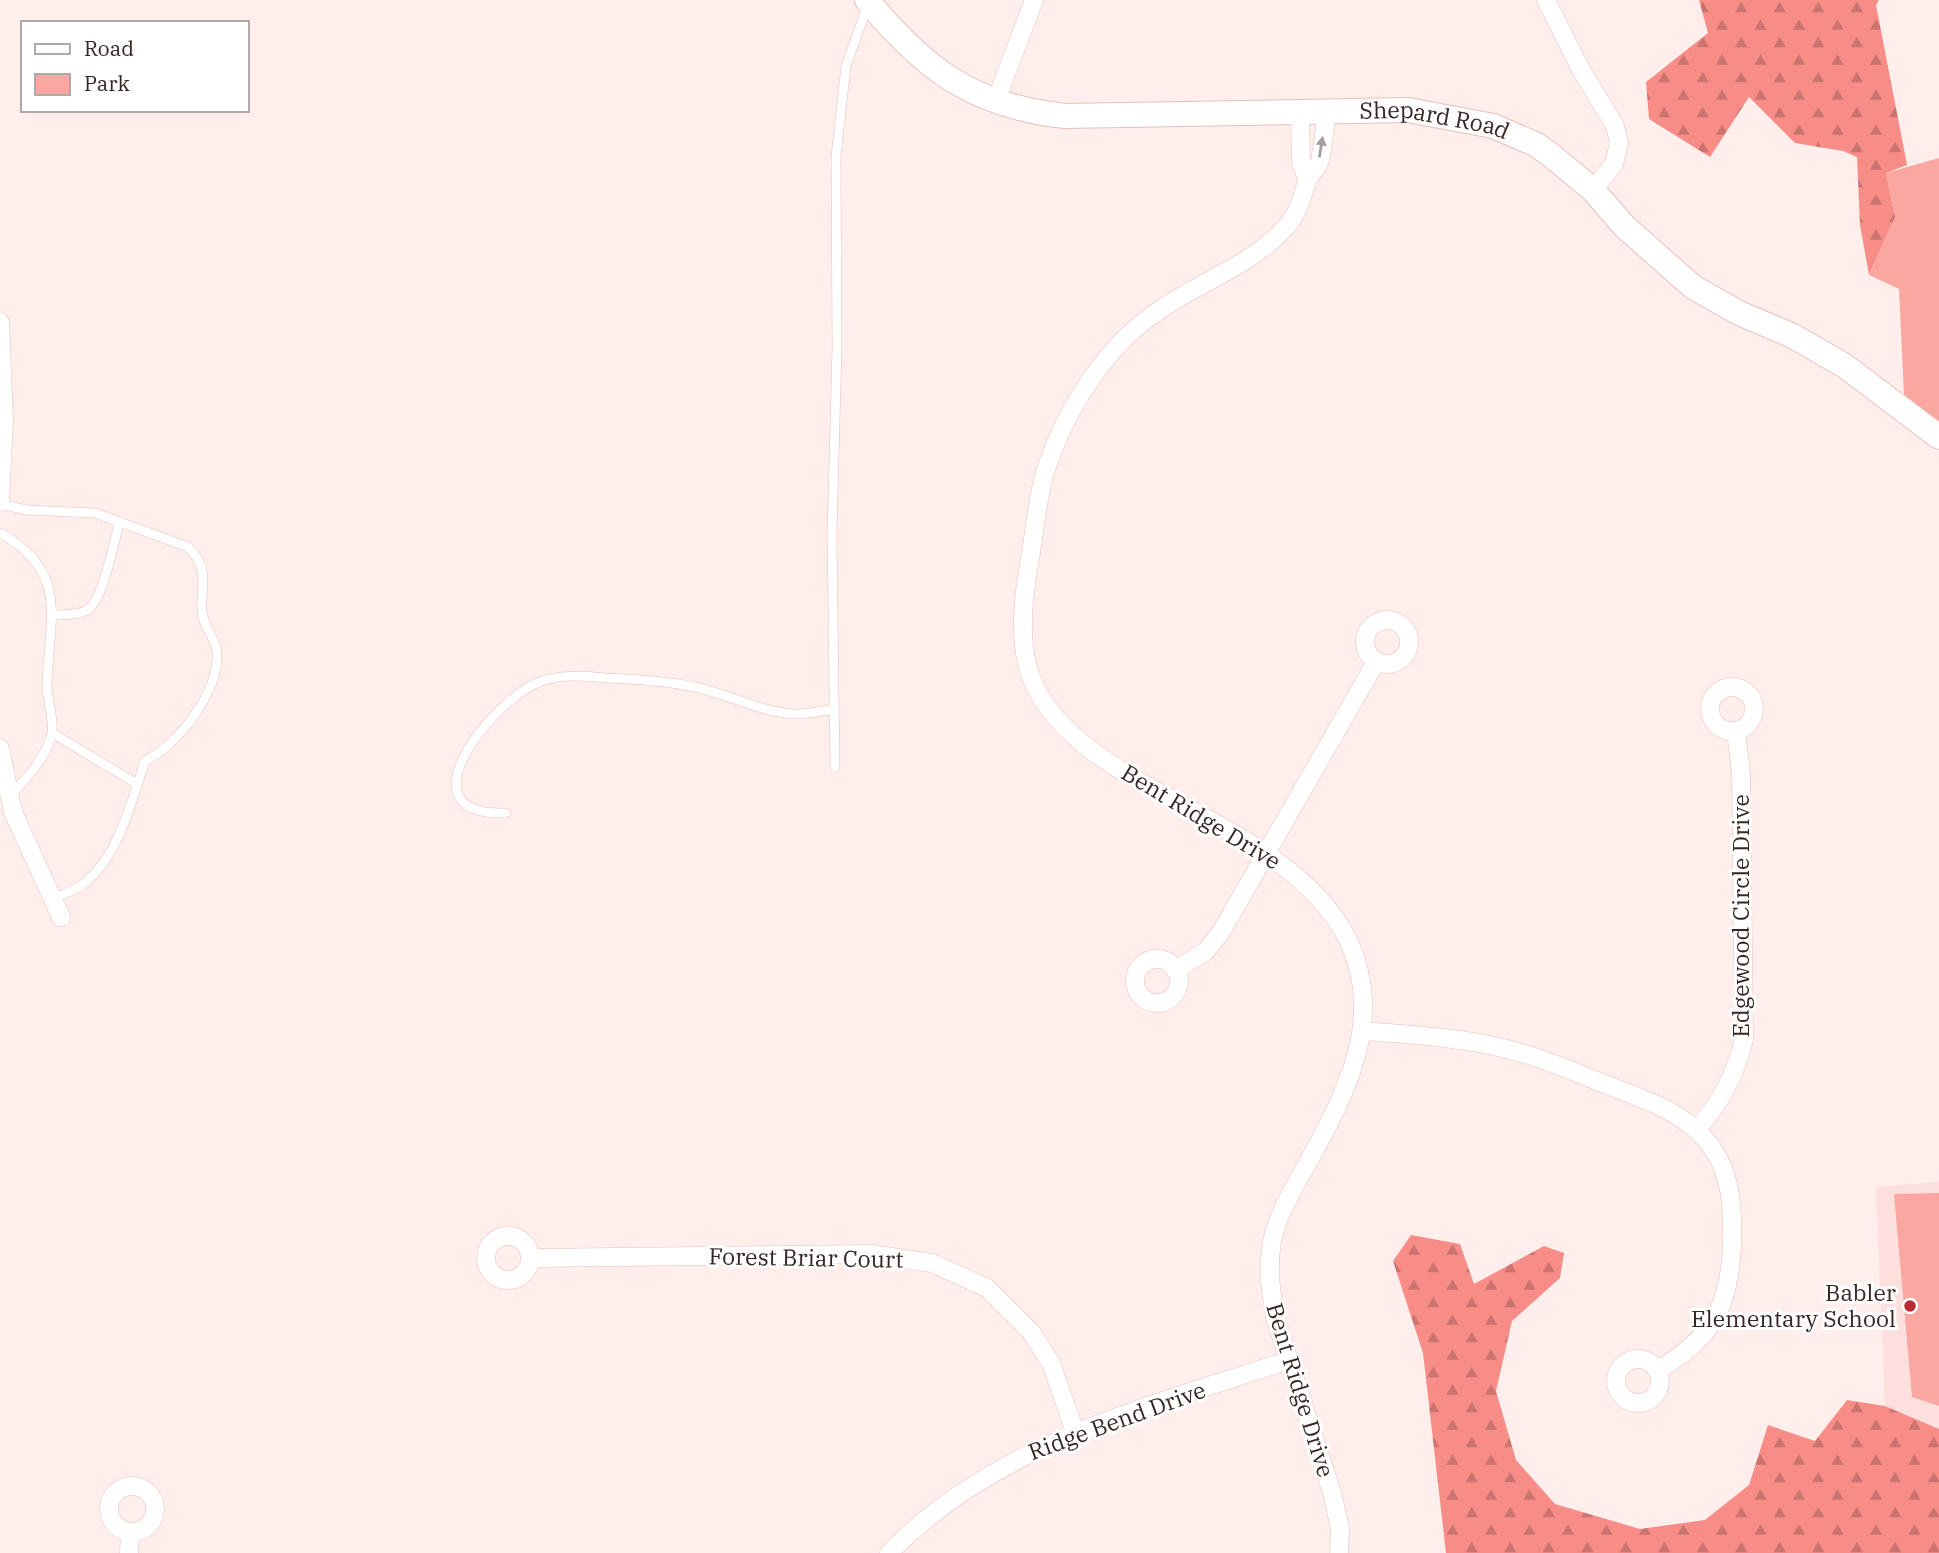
<svg xmlns="http://www.w3.org/2000/svg" width="1939" height="1553" font-family="'IBM Plex Serif',serif">
  <style>
    .built { fill: #fddfdd }
    .green { fill: #faa7a2 }
    .forest { fill: url(#forest-firs) }
    .lines { fill: none; stroke-linecap: round; stroke-linejoin: round }
    .lane-casing { stroke: #e7c0bc; stroke-width: 10 }
    .street-casing { stroke: #e7c0bc; stroke-width: 19 }
    .secondary-casing { stroke: #e7c0bc; stroke-width: 26 }
    .lane { stroke: #fff; stroke-width: 9 }
    .street { stroke: #fff; stroke-width: 18 }
    .secondary { stroke: #fff; stroke-width: 24 }
    .oneway { fill: #a59e9d }
    .poi-dot { fill: #ba2a32; stroke: #fff; stroke-width: 2.5 }
    .labels { text-anchor: middle; stroke-width: 6; stroke-linejoin: round; paint-order: stroke }
    .street-label { font-size: 23px; fill: #362725; stroke: #fff }
    .poi-label { font-size: 23px; fill: #362725; stroke: #fff; text-anchor: end }
  </style>
  <defs>
    <pattern id="forest-firs" width="22" height="20" patternUnits="userSpaceOnUse" patternTransform="scale(1.75)"><rect width="22" height="20" fill="#f88d88"/><path d="M5 1l3.5 6h-7zM16 11l3.5 6h-7z" fill="#ca736f"/></pattern>
  </defs>
  <rect width="100%" height="100%" fill="#ffeeec"/>
  <path class="built" d="M1939,1182V1429L1885,1406L1876,1187Z"/>
  <path class="green" d="M1939,158V424L1904,396L1899,289L1869,275L1895,217L1886,173Z
    M1939,1193V1406L1912,1397L1894,1194Z"/>
  <path class="forest" d="M1699,0H1879L1876,5L1907,165L1886,173L1895,217L1869,275L1860,225L1857,157L1843,151L1795,143L1749,97L1710,157L1649,119L1646,82L1708,33Z
    M1411,1235L1460,1244L1474,1284L1544,1246L1564,1253L1560,1278L1512,1321L1496,1391L1516,1460L1555,1504L1640,1529L1705,1520L1749,1485L1768,1425L1815,1441L1847,1400L1885,1406L1939,1429V1553H1446L1423,1353L1393,1261Z"/>
  <g class="lines">
    <g class="lane-casing">
      <path id="lane" d="M0,504L27,510L95,513L188,547C211,570 200,584 202,612C203,626 216,638 217,653C219,692 178,745 145,761C131,802 120,853 86,882C77,890 63,894 52,899
        M0,533C70,572 49,618 47,685C47,700 54,718 52,733C47,757 26,779 10,796
        M54,615C65,614 77,616 87,610C103,602 114,540 120,521
        M52,733L137,784
        M835,767L832,534L837,347L836,157L846,66L867,7
        M506,813C397,817 494,697 542,681C562,674 584,676 605,678C635,679 666,681 695,687C727,694 759,711 792,714C805,715 821,711 834,709"/>
    </g>
    <g class="street-casing">
      <path id="street" d="M1546,0L1580,68L1615,126L1619,143L1614,164L1593,190
        M995,103L1034,0
        M1300,111L1301,163L1307,178
        M1327,111C1324,127 1324,148 1319,163C1316,170 1309,175 1307,182C1301,199 1298,215 1284,229C1252,264 1203,281 1164,307C1107,343 1067,407 1046,469C1037,497 1035,529 1030,559C1024,593 1019,629 1027,664C1058,790 1283,812 1347,938C1387,1019 1345,1095 1306,1166C1292,1191 1274,1220 1271,1249C1268,1272 1271,1294 1275,1317L1333,1496L1340,1529L1339,1553
        M0,322L4,420L0,502
        M1365 642a22 22 0 1 1 44 0a22 22 0 1 1-44 0Z
        M1710 709a22 22 0 1 1 44 0a22 22 0 1 1-44 0Z
        M0,748L13,812L61,917
        M1135 981a22 22 0 1 1 44 0a22 22 0 1 1-44 0Z
        M1175,970L1206,951L1221,932L1376,662
        M1363,1031C1417,1035 1472,1038 1525,1054C1556,1063 1585,1077 1615,1088C1648,1101 1682,1112 1706,1140C1732,1170 1733,1208 1732,1245C1729,1310 1712,1337 1658,1370
        M1696,1130C1721,1103 1736,1074 1744,1039L1741,773L1736,731
        M486 1258a22 22 0 1 1 44 0a22 22 0 1 1-44 0Z
        M531,1258L871,1254L932,1263L987,1288L1031,1332L1051,1363L1075,1432
        M1616 1381a22 22 0 1 1 44 0a22 22 0 1 1-44 0Z
        M109 1509a23 23 0 1 1 46 0a23 23 0 1 1-46 0Z
        M129,1553L130,1532
        M889,1553C996,1443 1149,1407 1289,1360"/>
    </g>
    <g class="secondary-casing">
      <g id="secondary">
        <path id="s1" d="M867,0C925,70 973,106 1065,116L1408,110L1493,126L1537,145L1552,156L1593,190L1624,226L1693,287L1739,313L1793,336L1845,366L1939,437"/>
      </g>
    </g>
    <use href="#lane" class="lane"/>
    <use href="#street" class="street"/>
    <use href="#secondary" class="secondary"/>
  </g>
  <defs><path id="oneway-solid" d="M-6-.8H1V-3.2L6.5 0L1 3.2V.8H-6Z" transform="scale(1.75)"/></defs>
  <use class="oneway" href="#oneway-solid" transform="translate(1321 147) rotate(-81)"/>
  <circle class="poi-dot" cx="1910" cy="1306" r="7"/>
  <g class="labels">
    <g class="street-label">
      <text dy="8" stroke="none"><textPath href="#s1" startOffset="607">Shepard Road</textPath></text>
      <text transform="translate(1201 817) rotate(31)" y="8">Bent Ridge Drive</text>
      <text transform="translate(1741 916) rotate(-90)" y="8">Edgewood Circle Drive</text>
      <text transform="translate(806 1258) rotate(1)" y="8">Forest Briar Court</text>
      <text transform="translate(1300 1390) rotate(73)" y="8">Bent Ridge Drive</text>
      <text transform="translate(1117 1421) rotate(-20)" y="8">Ridge Bend Drive</text>
    </g>
    <g class="poi-label">
      <text x="1896" y="1301">Babler<tspan x="1896" dy="26">Elementary School</tspan></text>
    </g>
  </g>
  <rect x="21" y="21" width="228" height="91" fill="#ffffff" stroke="#afa9a8" stroke-width="2"/>
  <rect x="35" y="44" width="35" height="10" fill="#ffffff" stroke="#afa9a8" stroke-width="2"/>
  <text x="84" y="56" font-size="21" fill="#362725">Road</text>
  <rect x="35" y="74" width="35" height="21" fill="#faa7a2" stroke="#afa9a8" stroke-width="2"/>
  <text x="84" y="91" font-size="21" fill="#362725">Park</text>
</svg>
